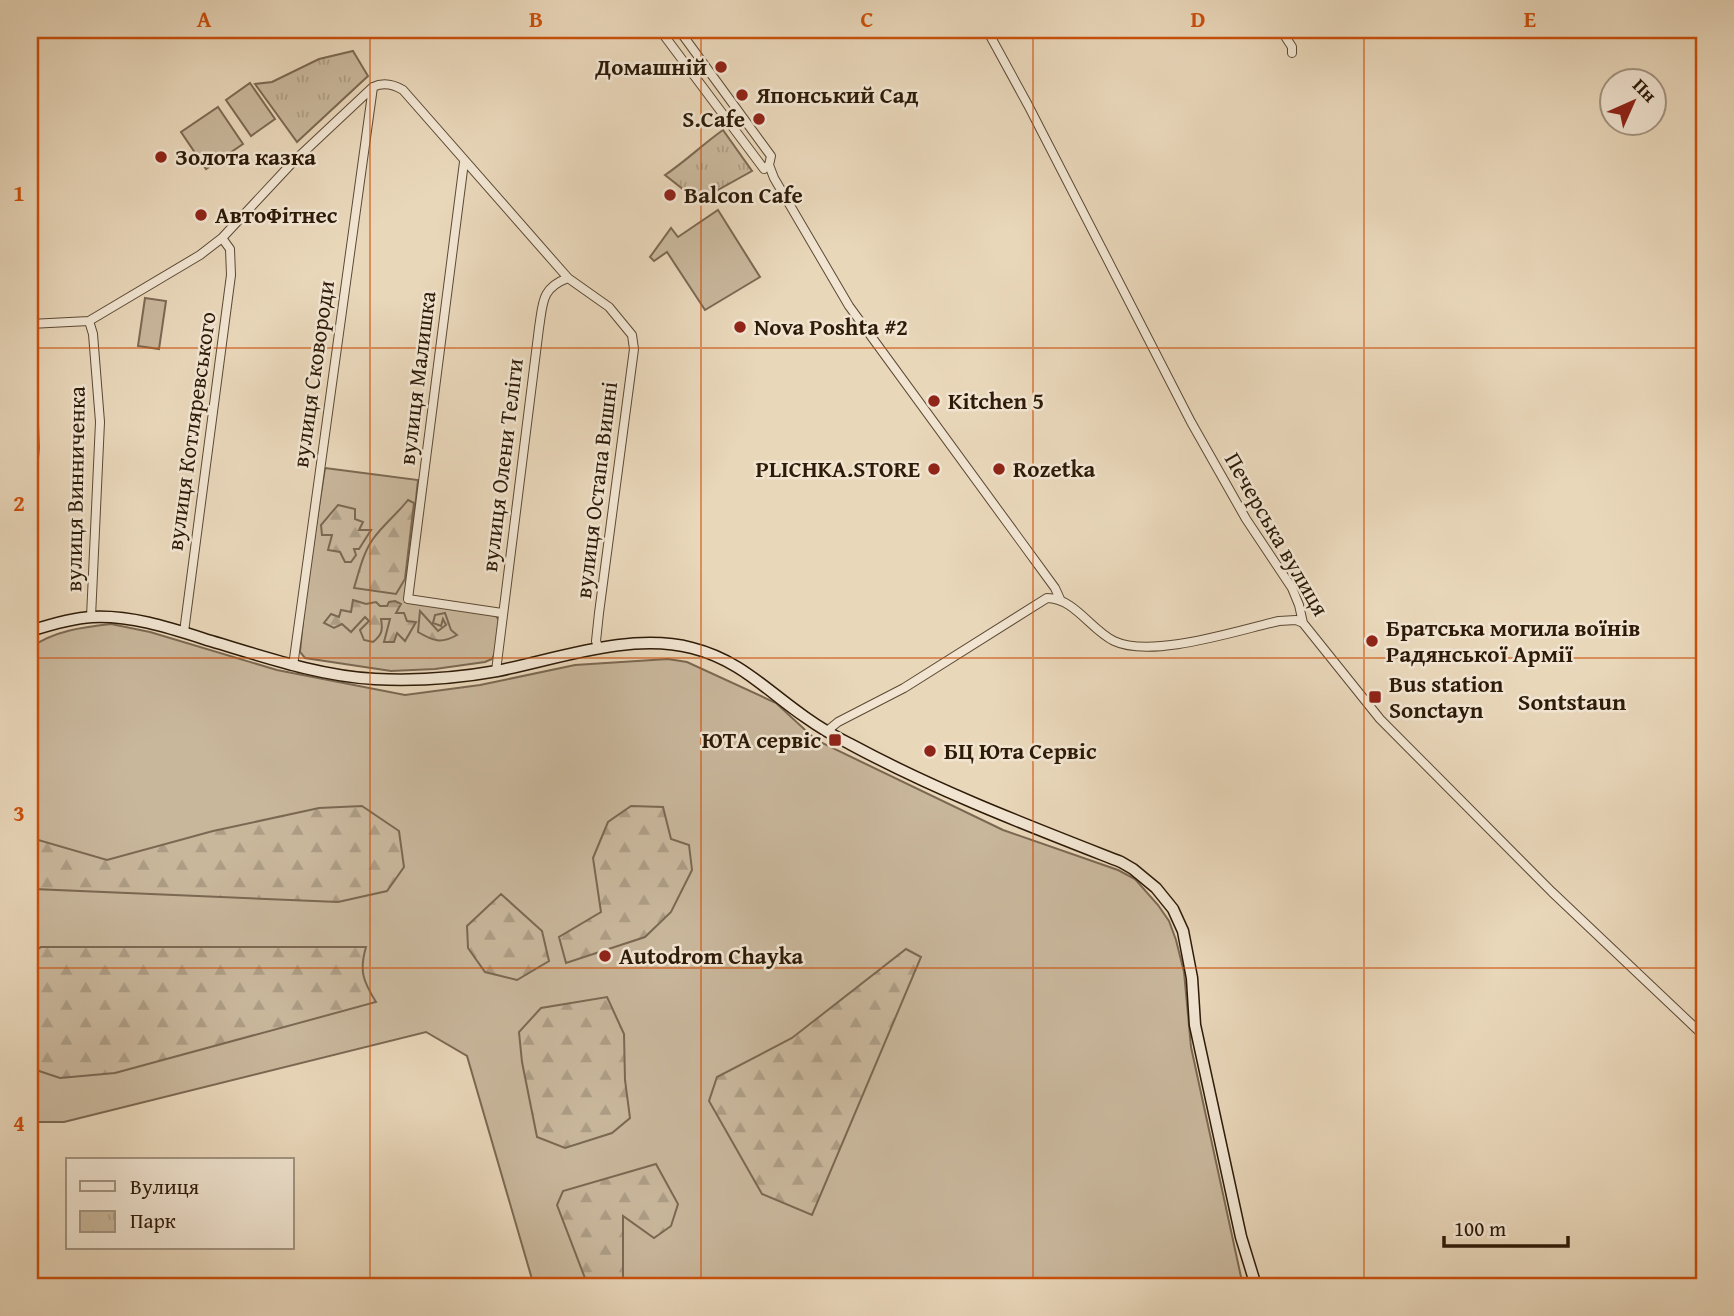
<svg xmlns="http://www.w3.org/2000/svg" width="1734" height="1316" font-family="'Gentium Book Plus',serif">
  <style>
    .green { fill: #c9b79c; stroke: #7b6852; stroke-width: 2 }
    .forest { fill: url(#forest-firs); stroke: #7b6852; stroke-width: 2 }
    .park { fill: url(#park-tufts); stroke: #7b6852; stroke-width: 2 }
    .lines { fill: none; stroke-linecap: round; stroke-linejoin: round }
    .street-casing { stroke: #5c4934; stroke-width: 10 }
    .secondary-casing { stroke: #2d1a07; stroke-width: 13 }
    .street { stroke: #f1e5d2; stroke-width: 8 }
    .secondary { stroke: #f1e5d2; stroke-width: 10 }
    .grid { fill: none; stroke: #cc500b; stroke-width: 2; stroke-opacity: 0.55 }
    .poi-dot { fill: #8f2418; stroke: #f1e5d2; stroke-width: 2.5 }
    .labels { text-anchor: middle; stroke-width: 5; stroke-linejoin: round; paint-order: stroke }
    .poi-label { font-size: 23px; font-weight: bold; fill: #2d1a07; stroke: #f1e5d2; text-anchor: start }
    .street-label { font-size: 23px; fill: #2d1a07; stroke: #f1e5d2 }
    .neighbourhood-label { font-size: 24px; font-weight: bold; fill: #2d1a07; stroke: #f1e5d2 }
    .neatline { fill: none; stroke: #cc500b; stroke-width: 2.5 }
    .grid-label { font-size: 23px; text-anchor: middle; font-weight: bold; fill: #cc500b }
  </style>
  <defs>
    <pattern id="forest-firs" width="22" height="20" patternUnits="userSpaceOnUse" patternTransform="scale(1.75)"><rect width="22" height="20" fill="#c9b79c"/><path d="M5 1l3.5 6h-7zM16 11l3.5 6h-7z" fill="#ad9d85"/></pattern>
    <pattern id="park-tufts" width="24" height="20" patternUnits="userSpaceOnUse" patternTransform="scale(1.75)"><rect width="24" height="20" fill="#c9b79c"/><path d="M3 7l-1-3M5 7V3M7 7l1-3M15 17l-1-3M17 17v-4M19 17l1-3" fill="none" stroke="#ad9d85"/></pattern>
  </defs>
  <rect width="100%" height="100%" fill="#e9d7ba"/>
  <filter id="stains"><feTurbulence type="fractalNoise" baseFrequency=".00286" numOctaves="4"/><feColorMatrix values="0 0 0 0 .2 0 0 0 0 .09 0 0 0 0 .02 0 0 0 .5 -.17"/></filter>
  <radialGradient id="worn" r=".72"><stop offset=".6" stop-color="#630" stop-opacity="0"/><stop offset="1" stop-color="#630" stop-opacity=".3"/></radialGradient>
  <path class="green" d="M250,83L275,119L251,136L226,100Z
    M218,107L243,144L206,169L181,132Z
    M718,210L760,277L705,310L667,252L654,261L650,257L671,228L678,237Z
    M145,298L166,301L159,349L138,346Z
    M325,468L418,480L405,602L495,615L499,620L496,651L492,659L485,662L435,669L391,671L305,658L300,652L306,589Z
    M111,624L150,632L277,670L405,695L480,685L575,665L668,659L687,662L776,703L816,740L1003,830L1118,870L1135,879L1158,905L1169,921L1176,940L1184,972L1191,1047L1243,1286H534L467,1056L426,1032L64,1122H30V648C53,631 83,627 111,624Z"/>
  <path class="forest" d="M408,500L414,503L405,579L396,594L354,588C359,572 363,553 373,539C383,525 397,514 408,500Z
    M338,505L355,509V519L363,522L359,530H371L359,549H354L356,555L351,562H345L340,552L328,550L332,535H322L321,525Z
    M353,600L366,604L376,602L380,606H387L389,602L395,601L401,604L396,613H404L407,621L416,622L405,641L397,633L394,642H384L390,619H381C383,630 382,635 373,642L364,640L360,630L369,621L365,617L351,632L342,624L334,628L324,623L331,614L339,617L341,610L351,612Z
    M420,611L438,631L446,625L443,619L441,626L433,623L435,615L445,613L451,630L457,635C441,644 433,641 418,632Z
    M362,806L399,831L404,867L387,891L338,902L34,889L35,839L107,860L213,831L319,808Z
    M631,806L663,807L671,839L689,845L692,870L671,912L645,937L566,963L559,937L601,912L593,858L608,822Z
    M501,894L542,931L549,961L517,980L485,972L468,948L467,926Z
    M41,947H366C359,971 363,981 376,1002L115,1073L60,1078L30,1068V955Z
    M906,949L921,957L812,1215L762,1194L709,1101L717,1077L792,1038Z
    M607,997L624,1034L625,1080L630,1118L612,1133L565,1148L537,1137L522,1062L519,1032L541,1008Z
    M656,1164L678,1204L671,1226L654,1238L623,1216V1286H588L557,1205L563,1191Z"/>
  <path class="park" d="M353,51L368,76L297,142L255,84L272,82L319,59Z
    M723,130L752,171L698,201L665,175C686,161 703,144 723,130Z"/>
  <g class="lines">
    <g class="street-casing">
      <path id="street" d="M660,30L764,169L769,165
        M679,30L771,156L769,165L774,178L849,306L1055,588L1060,599
        M987,30L1028,105L1191,422L1246,519L1292,588L1299,605L1303,623L1380,719L1552,892L1704,1036
        M1281,30L1292,47V53
        M464,162L408,599L502,613
        M89,321L93,334L100,422L91,617
        M30,324L89,321L200,255L222,238L292,163L373,87C383,82 393,84 403,90L568,278L609,307L632,335L634,349L599,613L596,641L599,649
        M184,632L231,275L230,249L222,238
        M293,666L373,87
        M496,671L539,328C543,303 541,288 568,278
        M827,731L838,722L904,688L1047,598C1074,598 1091,630 1114,641C1152,659 1238,630 1279,621L1296,620L1303,623"/>
    </g>
    <g class="secondary-casing">
      <path id="secondary" d="M30,306L33,448L30,511
        M30,631C49,625 72,618 92,617C133,615 173,629 211,641C265,657 319,676 375,679C415,681 458,678 497,671C558,659 630,632 692,648C740,660 766,690 805,717C819,727 834,736 850,744C937,791 1029,826 1121,862L1133,869L1156,888L1173,909L1183,931L1192,978L1195,1025L1241,1237L1256,1286"/>
    </g>
    <use href="#street" class="street"/>
    <use href="#secondary" class="secondary"/>
  </g>
  <path class="grid" d="M370,30V1286M701,30V1286M1033,30V1286M1364,30V1286M30,348H1704M30,658H1704M30,968H1704"/>
  <g class="poi-dot">
    <circle cx="721" cy="67" r="7"/>
    <circle cx="742" cy="95" r="7"/>
    <circle cx="759" cy="119" r="7"/>
    <circle cx="161" cy="157" r="7"/>
    <circle cx="670" cy="195" r="7"/>
    <circle cx="201" cy="215" r="7"/>
    <circle cx="740" cy="327" r="7"/>
    <circle cx="934" cy="401" r="7"/>
    <circle cx="934" cy="469" r="7"/>
    <circle cx="999" cy="469" r="7"/>
    <circle cx="1372" cy="641" r="7"/>
    <rect x="1368" y="690" width="14" height="14" rx="3.5"/>
    <rect x="828" y="733" width="14" height="14" rx="3.5"/>
    <circle cx="930" cy="751" r="7"/>
    <circle cx="605" cy="956" r="7"/>
  </g>
  <g class="labels">
    <g class="poi-label">
      <text x="707" y="75" text-anchor="end">Домашній</text>
      <text x="756" y="103">Японський Сад</text>
      <text x="745" y="127" text-anchor="end">S.Cafe</text>
      <text x="175" y="165">Золота казка</text>
      <text x="684" y="203">Balcon Cafe</text>
      <text x="215" y="223">АвтоФітнес</text>
      <text x="754" y="335">Nova Poshta #2</text>
      <text x="948" y="409">Kitchen 5</text>
      <text x="920" y="477" text-anchor="end">PLICHKA.STORE</text>
      <text x="1013" y="477">Rozetka</text>
      <text x="1386" y="636">Братська могила воїнів<tspan x="1386" dy="26">Радянської Армії</tspan></text>
      <text x="1389" y="692">Bus station<tspan x="1389" dy="26">Sonctayn</tspan></text>
      <text x="821" y="748" text-anchor="end">ЮТА сервіс</text>
      <text x="944" y="759">БЦ Юта Сервіс</text>
      <text x="619" y="964">Autodrom Chayka</text>
    </g>
    <g class="street-label">
      <text transform="translate(313 374) rotate(-82)" y="8">вулиця Сковороди</text>
      <text transform="translate(417 378) rotate(-83)" y="8">вулиця Малишка</text>
      <text transform="translate(191 431) rotate(-82)" y="8">вулиця Котляревського</text>
      <text transform="translate(502 465) rotate(-83)" y="8">вулиця Олени Теліги</text>
      <text transform="translate(75 489) rotate(-89)" y="8">вулиця Винниченка</text>
      <text transform="translate(596 490) rotate(-83)" y="8">вулиця Остапа Вишні</text>
      <text transform="translate(1277 534) rotate(60)" y="8">Печерська вулиця</text>
    </g>
    <g class="neighbourhood-label">
      <text x="1572" y="710">Sontstaun</text>
    </g>
  </g>
  <rect width="1734" height="1316" fill="none" stroke="#e9d7ba" stroke-width="77"/>
  <rect x="66" y="1158" width="228" height="91" fill="#f1e5d2" stroke="#a39481" stroke-width="2"/>
  <rect x="80" y="1181" width="35" height="10" fill="#f1e5d2" stroke="#a39481" stroke-width="2"/>
  <text x="130" y="1194" font-size="21" fill="#2d1a07">Вулиця</text>
  <rect x="80" y="1211" width="35" height="21" fill="url(#park-tufts)" stroke="#a39481" stroke-width="2"/>
  <text x="130" y="1228" font-size="21" fill="#2d1a07">Парк</text>
  <g transform="translate(1633 102) rotate(45)"><circle r="33" fill="#f1e5d2" stroke="#a39481" stroke-width="2"/>
  <path d="M0-5L12 26L0 18L-12 26Z" fill="#8f2418"/>
  <text y="-10" font-size="19" font-weight="bold" text-anchor="middle" fill="#2d1a07">Пн</text>
  </g>
  <path d="M1444 1236v10h124v-10" fill="none" stroke="#2d1a07" stroke-width="3.5"/>
  <text x="1454" y="1236" font-size="21" fill="#2d1a07" stroke="#f1e5d2" stroke-width="5" paint-order="stroke">100 m</text>
  <rect x="38" y="38" width="1658" height="1240" class="neatline"/>
  <g class="grid-label">
    <text x="204" y="27">A</text>
    <text x="536" y="27">B</text>
    <text x="867" y="27">C</text>
    <text x="1198" y="27">D</text>
    <text x="1530" y="27">E</text>
    <text x="19" y="201">1</text>
    <text x="19" y="511">2</text>
    <text x="19" y="821">3</text>
    <text x="19" y="1131">4</text>
  </g>
  <rect width="100%" height="100%" filter="url(#stains)"/>
  <rect width="100%" height="100%" fill="url(#worn)"/>
</svg>
